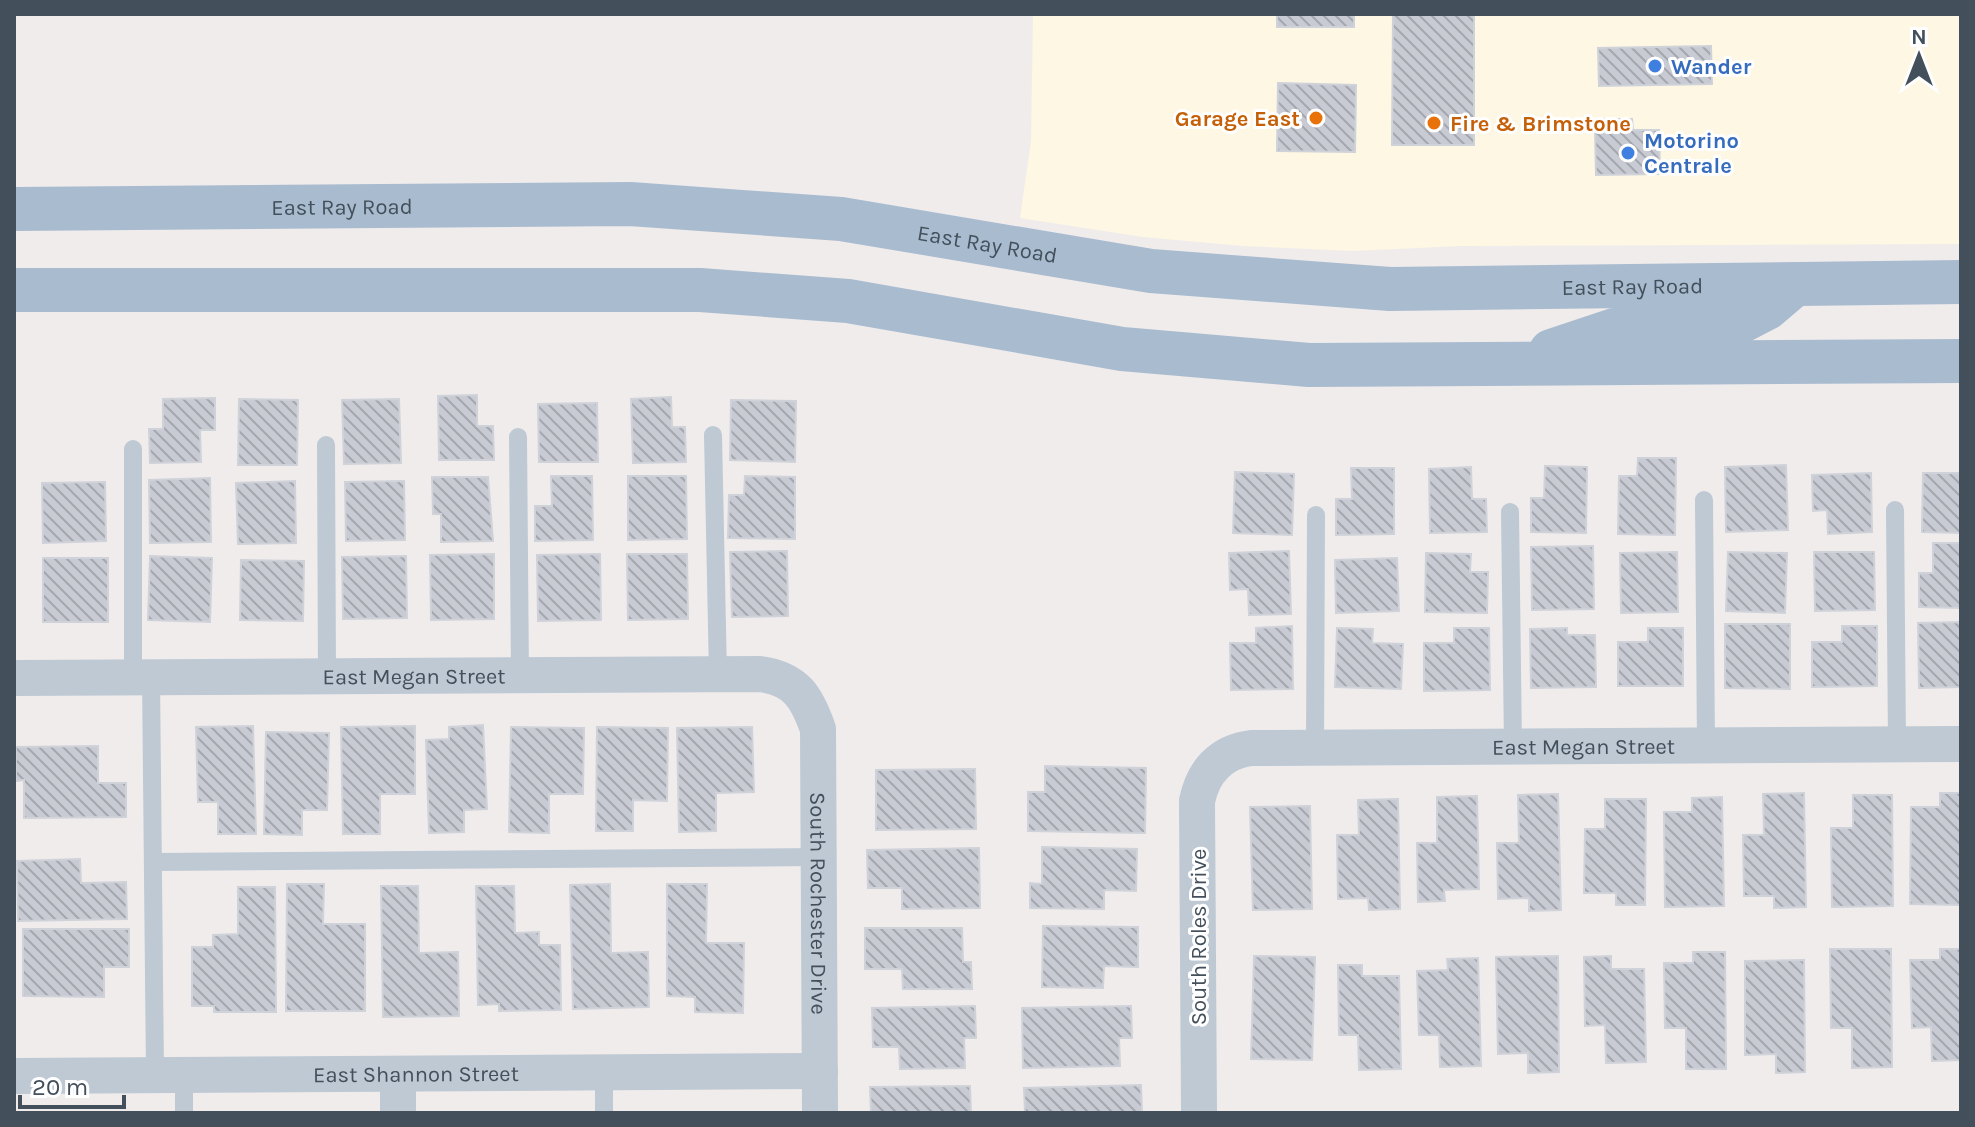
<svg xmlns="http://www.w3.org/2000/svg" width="1975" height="1127" font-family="Karla,sans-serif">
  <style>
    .commercial { fill: #fef7e3 }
    .building { fill: url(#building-back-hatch); stroke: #d0d2d9; stroke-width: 2 }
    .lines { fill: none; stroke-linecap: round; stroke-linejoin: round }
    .service { stroke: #bec9d4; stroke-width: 18 }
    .minor { stroke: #bec9d4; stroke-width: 36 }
    .primary { stroke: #a9bbcf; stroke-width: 44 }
    .shop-dot { fill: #3f7fe0; stroke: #fff; stroke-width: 3 }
    .food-dot { fill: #e8710a; stroke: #fff; stroke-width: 3 }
    .labels { text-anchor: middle; stroke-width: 6; stroke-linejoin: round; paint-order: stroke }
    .shop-label { font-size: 22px; font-weight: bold; fill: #366cbe; stroke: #fff; text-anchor: start }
    .food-label { font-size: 22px; font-weight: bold; fill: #c56008; stroke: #fff; text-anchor: end }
    .street-label { font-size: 22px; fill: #43505c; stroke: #fff }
  </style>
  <defs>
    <pattern id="building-back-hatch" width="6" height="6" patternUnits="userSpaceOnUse" patternTransform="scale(2)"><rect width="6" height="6" fill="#c8cbd3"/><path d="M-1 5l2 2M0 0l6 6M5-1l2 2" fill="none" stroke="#a4a7ae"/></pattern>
  </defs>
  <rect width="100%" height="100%" fill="#f0ecec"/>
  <path class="commercial" d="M1033,14H1961V244L1460,246L1353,251L1243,246L1143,237L1020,218L1031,141Z"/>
  <path class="building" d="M1277,14H1354V27H1277Z
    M1393,14H1474V145H1392Z
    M1711,46L1712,84L1599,86L1598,48Z
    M1278,83L1356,85L1355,152L1277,151Z
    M1604,119H1632L1633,130H1659L1660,174L1596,175L1595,131H1604Z
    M477,395V426H493L494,460H439L438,396Z
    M671,397L672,427H685L686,462L633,463L631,399Z
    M215,398V430H200L201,462L150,463L149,429H163V399Z
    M239,399L298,400L297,465H238Z
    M399,399L401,463L344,464L342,400Z
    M731,400L796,401L795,462L730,460Z
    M597,403L598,462H539L538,404Z
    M1638,458H1676L1675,535L1618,534L1619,476H1637Z
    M1786,465L1788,530L1726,532L1725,467Z
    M1545,466L1587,467L1586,533L1531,532V498H1544Z
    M1471,467L1472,499H1486L1487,532L1430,533L1429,469Z
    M1351,468H1394V534L1336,535V499H1352Z
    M1235,472L1294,474L1292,535L1233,533Z
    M1871,473L1872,532L1828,534L1827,510L1813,511L1812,475Z
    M1923,473H1961V533L1922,532Z
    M551,476H592L593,540L535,541V506H552Z
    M628,476H686L687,539L628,540Z
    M745,476L795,477V539L728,538L729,495H744Z
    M432,477H488L493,541L441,542V514H433Z
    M210,478L211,542L150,543L149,480Z
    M295,481L296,543L238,544L236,483Z
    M404,481L405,540L346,541L345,482Z
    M105,482L106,541L43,543L42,483Z
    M1933,543H1961V608L1919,607V573H1933Z
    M1593,546L1594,609L1532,610L1531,547Z
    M787,551L788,616L732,617L730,552Z
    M1289,551L1291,614L1249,615L1248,589L1230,590L1229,553Z
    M1677,552L1678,612L1621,613L1620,553Z
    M1728,552L1787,553L1785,613L1726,611Z
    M1814,552H1874L1875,610L1815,611Z
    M1426,553L1471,554L1470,572H1488L1487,613L1425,612Z
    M494,554V619L431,620L430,555Z
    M600,554L601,620L538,621L537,555Z
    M627,554H687L688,619L628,620Z
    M150,556L212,558L210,622L148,620Z
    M406,556L407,618L343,619L342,557Z
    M43,558H108V622H43Z
    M1397,558L1399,611L1336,613L1335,560Z
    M241,560L304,561L303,621L240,620Z
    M1961,622V687L1919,688L1918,623Z
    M1725,624H1790V689L1725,688Z
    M1292,626L1293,689L1231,690L1230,643H1256V628Z
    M1842,626H1877V686L1812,687V642H1842Z
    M1337,628L1373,629L1372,643L1403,644L1401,689L1335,687Z
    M1454,628H1489L1490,690L1424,691V643H1454Z
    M1567,628V635H1595L1596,687L1531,688L1530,629Z
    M1648,628H1683V686H1618V642H1648Z
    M483,725L487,809L464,810V832L429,833L426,740L449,739V727Z
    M253,726L256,834H218V802H198L196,727Z
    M415,726V794H380V834H343L341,727Z
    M511,727L584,728L583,794H549V833L509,832Z
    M597,727L668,728L667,801L633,800V831H596Z
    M752,727L754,792L716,793V831L679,832L677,728Z
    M266,732L329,733L327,810H302V835L264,834Z
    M98,746V783H126V817L24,818V780L16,781V747Z
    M1045,766L1146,768L1145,833L1028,831V792H1045Z
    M975,769L976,829L876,830V770Z
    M1804,793L1806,907L1774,908V896H1744L1743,835H1764L1763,794Z
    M1940,793H1961V905L1910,904L1911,807H1940Z
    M1558,794L1561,910L1529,911V898L1498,899L1497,843H1519L1518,795Z
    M1853,795H1892L1893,906L1832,907L1831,828H1853Z
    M1477,796L1479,889L1444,890L1445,901L1418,902L1417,843H1437V797Z
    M1722,797L1724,906L1665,907L1664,812H1692V798Z
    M1398,799L1400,909L1369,910L1368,898L1338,899L1337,835H1359L1358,800Z
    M1605,799H1646L1645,905H1616V893H1584L1585,829H1605Z
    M1310,806L1312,909L1253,910L1250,807Z
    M1042,847L1137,849L1136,891L1104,890V909L1030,908V883L1042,884Z
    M979,848L980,908L902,909V888H868L867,850Z
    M80,859L81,883L126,882L127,919L18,921L17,861Z
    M287,884H324L323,924H365V1011H286Z
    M610,884L611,953L648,952L649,1007L573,1009L570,885Z
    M667,884H707L706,943H744L743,1013L695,1012V997L667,996Z
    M381,886H418L419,953L458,952L459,1016L383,1017Z
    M476,886H514L515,933L539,932V945H560L561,1010L499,1011V1004L478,1005Z
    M238,887H275L276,1012H214V1006H192V947H213V935L238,934Z
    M1043,926L1138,927V967L1104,966L1103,988L1042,987Z
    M865,928H962L963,962H971L972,989H903L902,969H865Z
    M23,929H129V967H104V997L23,996Z
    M1830,949H1891L1892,1067L1852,1068V1028H1831Z
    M1940,949H1961V1060L1932,1061L1931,1027L1912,1028L1910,960H1940Z
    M1693,952H1725L1726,1069H1686V1028H1665L1664,963H1693Z
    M1254,956L1315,957L1312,1060L1251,1059Z
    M1558,956L1559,1072L1528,1073V1053L1498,1054L1496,957Z
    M1611,956V969H1644L1646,1062L1606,1063L1605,1025L1585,1026L1584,957Z
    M1478,958L1481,1066L1440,1067L1439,1035H1419L1417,971L1448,970L1447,959Z
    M1804,960L1805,1072L1776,1073V1054L1745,1055V961Z
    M1338,965H1362V976H1399L1401,1069L1359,1070L1358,1035H1339Z
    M975,1006L976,1038H964L965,1068L900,1069L899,1047H873L872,1008Z
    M1131,1006L1132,1038H1119L1120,1066L1023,1068L1022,1008Z
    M1141,1085L1142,1113H1025L1024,1088Z
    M970,1086L971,1113H871L870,1087Z"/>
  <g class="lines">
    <path class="service" d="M713,435L718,675
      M518,437L520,676
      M326,445L327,677
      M133,449V677
      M1704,500L1706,746
      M1895,510L1897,744
      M1510,512L1513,746
      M151,677L155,1075
      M1315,747L1316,515
      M153,862L819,857
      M604,1072V1113
      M184,1113V1075"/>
    <g class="minor">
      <path id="s1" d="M14,678L760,674C797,679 807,698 818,729L820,1113"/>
      <path d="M398,1074V1113"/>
      <path id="s2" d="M14,1076L820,1071"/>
      <path id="s3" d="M1199,1113L1197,801C1203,772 1220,752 1251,748L1961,744"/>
    </g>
    <g class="primary">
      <path id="s4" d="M14,209L630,204L841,219L1151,271L1390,289L1961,282"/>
      <path d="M14,290H700L848,301L1122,349L1309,365L1961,361"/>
      <path d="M1551,351L1614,330L1719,327L1742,321L1767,308L1794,285"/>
    </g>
  </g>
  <g class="shop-dot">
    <circle cx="1655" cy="66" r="8"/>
    <circle cx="1628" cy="153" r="8"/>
  </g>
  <g class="food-dot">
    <circle cx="1316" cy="118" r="8"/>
    <circle cx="1434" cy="123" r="8"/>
  </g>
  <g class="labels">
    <g class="shop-label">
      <text x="1671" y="74">Wander</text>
      <text x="1644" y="148">Motorino<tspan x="1644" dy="25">Centrale</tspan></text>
    </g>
    <g class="food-label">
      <text x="1300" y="126">Garage East</text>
      <text x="1450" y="131" text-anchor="start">Fire &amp; Brimstone</text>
    </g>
    <g class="street-label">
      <text dy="8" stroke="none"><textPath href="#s4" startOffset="328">East Ray Road</textPath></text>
      <text dy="8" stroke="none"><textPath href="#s4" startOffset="976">East Ray Road</textPath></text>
      <text dy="8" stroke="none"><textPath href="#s4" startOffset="1624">East Ray Road</textPath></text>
      <text dy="8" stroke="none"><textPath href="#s1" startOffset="400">East Megan Street</textPath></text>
      <text dy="8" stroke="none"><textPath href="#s3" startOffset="726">East Megan Street</textPath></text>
      <text dy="8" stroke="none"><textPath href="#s1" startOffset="1006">South Rochester Drive</textPath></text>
      <text transform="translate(1198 937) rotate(-90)" y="8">South Roles Drive</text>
      <text dy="8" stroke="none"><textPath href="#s2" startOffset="402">East Shannon Street</textPath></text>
    </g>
  </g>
  <rect width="1975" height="1127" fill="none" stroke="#43505c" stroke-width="32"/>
  <g transform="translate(1919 56)" stroke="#ffffff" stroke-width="6" paint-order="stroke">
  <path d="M0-6L14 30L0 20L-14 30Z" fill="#43505c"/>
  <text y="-12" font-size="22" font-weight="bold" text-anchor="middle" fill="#43505c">N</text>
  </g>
  <path d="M20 1095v12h104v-12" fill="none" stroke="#43505c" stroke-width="4"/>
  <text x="32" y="1095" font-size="24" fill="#43505c" stroke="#ffffff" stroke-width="6" paint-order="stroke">20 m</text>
</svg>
